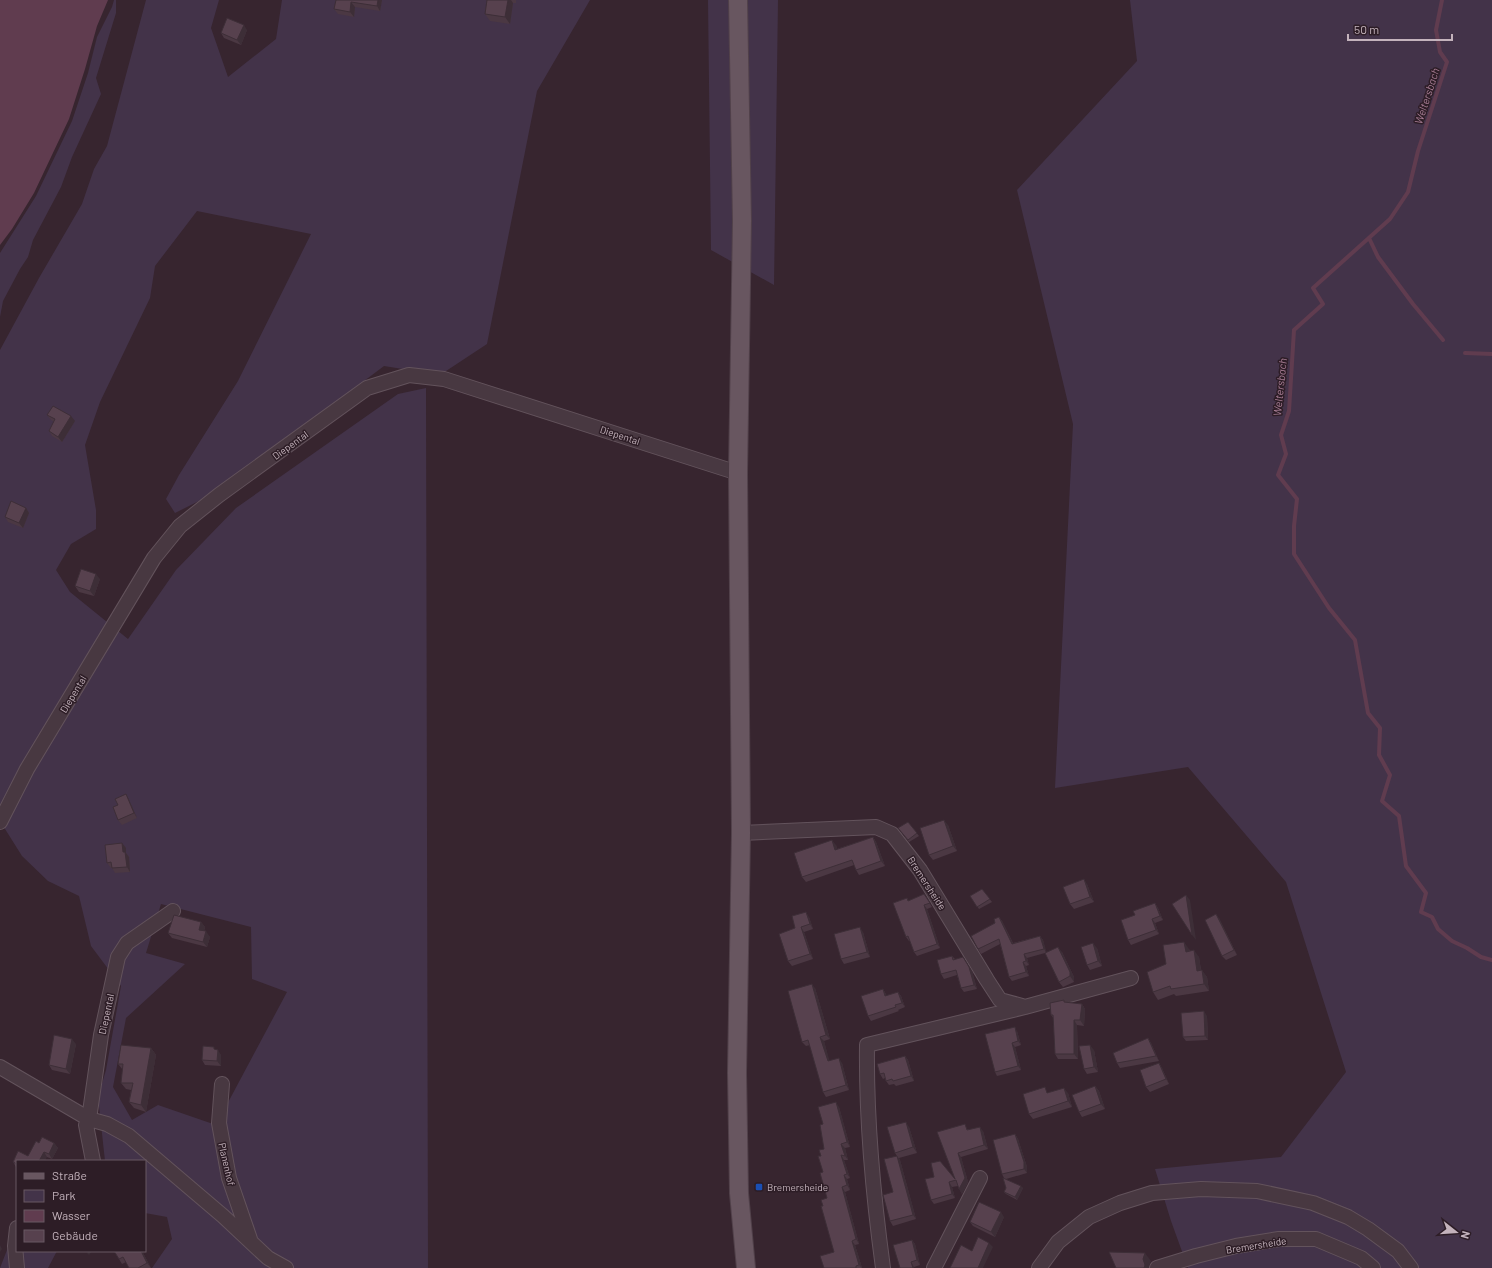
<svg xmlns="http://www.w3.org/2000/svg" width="1492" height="1268" font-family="Barlow,sans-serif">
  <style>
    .green { fill: #433349; fill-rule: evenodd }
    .water { fill: #603c4f }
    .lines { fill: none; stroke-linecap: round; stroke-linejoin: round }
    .stream { stroke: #603c4f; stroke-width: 4 }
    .minor-casing { stroke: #63535c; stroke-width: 16 }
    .major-casing { stroke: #51414a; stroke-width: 20 }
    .minor { stroke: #483841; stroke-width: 14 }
    .major { stroke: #685660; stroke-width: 18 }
    .wall { fill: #4b3843 }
    .shaded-wall { fill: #3d2e37 }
    .building { fill: #57414e; stroke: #3d2e37 }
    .transit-dot { fill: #1a4fb4; stroke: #2d1d26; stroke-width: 1.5 }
    .labels { text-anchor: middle; stroke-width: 3; stroke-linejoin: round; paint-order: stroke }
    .street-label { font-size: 10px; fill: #c4b3bc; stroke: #2d1d26 }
    .poi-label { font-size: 10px; fill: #c4b3bc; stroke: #2d1d26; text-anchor: start }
    .water-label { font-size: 11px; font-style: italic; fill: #a97e96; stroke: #2d1d26 }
  </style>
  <rect width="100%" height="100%" fill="#37252f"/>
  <path class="green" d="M114,0H116V13L96,78L101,94L72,157L61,187L33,240L28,257L20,269L3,301L0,317V253L36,196L72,121L88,73L97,37L112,7Z
    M146,0H219L211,28L228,77L276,39L282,0H590L537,91L487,344L440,375L384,366L215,493L175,513L166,499L179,475L238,381L311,234L197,211L155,266L150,298L100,402L85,445L96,510V529L71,544L56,570L70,592L128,639L176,570L236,508L398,394L426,388L428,1268H152L172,1239L167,1217L145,1213V1161H105L98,1097L106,1070L121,986L91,946L79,896L48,881L22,856L0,821V350L39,278L82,204L94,169L107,146ZM161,904L251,927L252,979L287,992L216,1125L158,1105L132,1120L113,1087L126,1018L185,964L146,953Z
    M708,0H778L774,285L711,250Z
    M1130,0H1492V1268H1188L1171,1221L1155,1169L1281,1157L1346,1072L1286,882L1188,767L1055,788L1073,424L1017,190L1137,61Z
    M14,1232L17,1251H57L48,1268H0Z"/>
  <path class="water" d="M0,0H108L97,26L85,69L69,119L34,193L12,229L0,245Z"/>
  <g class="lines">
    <path class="stream" d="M1442,0L1436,30L1440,52L1447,62L1418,151L1408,192L1390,219L1313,288L1323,304L1294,330L1289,411L1281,435L1286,454L1278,475L1297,499L1294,526V554L1329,608L1355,640L1368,713L1380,728L1379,755L1390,775L1382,801L1399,816L1406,866L1426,893L1421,912L1432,917L1438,929L1452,941L1467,948L1481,957L1492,960
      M1369,238L1378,257L1413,304L1443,340
      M1465,353L1492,354"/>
    <g class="minor-casing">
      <path id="minor" d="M0,822L27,769L154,558L180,526L219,495L367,388L409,375L444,379L738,473
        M741,833L876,827L892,834L920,870L987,980L1000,1000L1022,1006
        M0,1067L89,1119L107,1124L129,1136L223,1216L268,1258L286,1268
        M222,1084L219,1123L229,1178L250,1239
        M93,1161L86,1125L89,1119L101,1035L118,957L127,943L173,911
        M17,1268L15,1246L17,1228
        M883,1268C873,1194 866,1120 867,1045L1025,1007L1131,978
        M934,1268L980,1178
        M1039,1268L1058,1242L1089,1217L1120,1203L1152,1193L1201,1189L1257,1191L1313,1203L1348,1217L1368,1229L1398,1251L1411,1268
        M1157,1268L1196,1256L1236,1246L1279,1239H1316L1361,1258L1373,1268"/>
    </g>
    <g class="major-casing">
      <path id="major" d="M738,0L742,221L738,473L741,833L737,1073L739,1193L746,1268"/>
    </g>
    <use href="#minor" class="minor"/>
    <use href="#major" class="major"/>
  </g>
  <path class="wall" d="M336,0H382L380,11L355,7L354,17L338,14L334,9Z
    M487,0H516V3H513L510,24L490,21L485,14Z
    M247,30L241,45L224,38L221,33Z
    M47,415L75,421L62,442L52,436L49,431L54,422L51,420Z
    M26,508L29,513L23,528L8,522L5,517Z
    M100,579L94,596L79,592L75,586Z
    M126,794L129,800L137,818L122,825L118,820V805Z
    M908,822L919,836L909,842L898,828Z
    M948,825L957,851L933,860L929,855Z
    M873,837L876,842L885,866L859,875L856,870L854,865L806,882L802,877L836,845L837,849Z
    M122,843L126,848V853L129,857L130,872L115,873L112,868H111L107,863Z
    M1087,884L1094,902L1074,909L1070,904Z
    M982,889L992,902L979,909L970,896Z
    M924,894L932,907L927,909L940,948L917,956L914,952L910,941H909L906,937L907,898L909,901Z
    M1155,903L1158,908L1163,920L1155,923L1159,934L1131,945L1128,940Z
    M809,917L813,929L804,932L813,959L792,966L788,961L795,928Z
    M999,917L1002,921L1013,943L1040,936L1043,940L1046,953L1062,952L1074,977V982L1063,987L1059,982L1045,953L1027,958L1029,965L1026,966L1029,976L1012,981L1009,977L1000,944L981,954L978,949Z
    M1219,918L1237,955L1226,960L1222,956Z
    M201,922L205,927L204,931L210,937L207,947L172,938L168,933Z
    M863,932L870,957L844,964L841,959Z
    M1097,948L1102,966L1090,970L1087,965Z
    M1189,949L1190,951L1199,957L1201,970L1207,977L1209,991L1176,996L1174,994L1158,1000L1153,992L1166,964Z
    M952,956L955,959L966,962L972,971L977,989L964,992L961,988L957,975L944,979L941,974Z
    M815,988L830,1039L824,1041L829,1061L842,1063L849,1090L826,1097L823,1092L810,1045L806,1046L802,1042Z
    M883,989L887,996L898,992L901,996L905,1007L898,1010L899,1011L871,1021L868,1016Z
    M1064,1000L1066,1002L1082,1004L1085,1009L1084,1026L1077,1025L1078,1059H1058L1055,1054L1054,1019L1051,1015Z
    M1207,1016L1208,1040L1186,1041L1183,1037Z
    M1017,1031L1021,1045L1015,1047L1021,1070L997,1076L995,1072Z
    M1148,1038L1151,1043L1159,1061L1120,1068L1117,1063Z
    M76,1044L70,1074L52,1070L49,1065Z
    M151,1048L156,1055L146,1112L134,1108L129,1102L131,1090L126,1089L121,1083L123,1070L118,1064Z
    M215,1050L221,1055V1066L205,1065L202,1060Z
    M1094,1050L1098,1072L1087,1074L1084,1069Z
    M905,1056L908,1060L914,1081L896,1086L894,1084L889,1085L886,1081L885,1078L883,1079L880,1074Z
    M1159,1063L1162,1068L1169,1084L1150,1092L1146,1087Z
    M1095,1086L1099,1091L1105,1109L1082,1117L1079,1112Z
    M1049,1092L1068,1093L1072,1107L1033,1119L1029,1114Z
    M839,1107L850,1147L845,1148L848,1160H844L850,1178L847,1179L850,1190L845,1192L859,1244L855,1245L862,1268H824L834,1252L823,1206L827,1198L823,1172L821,1156L824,1149L823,1124Z
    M909,1127L917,1153L899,1158L900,1160L916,1219L893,1226L890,1221L897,1156L895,1153Z
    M969,1129V1130L983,1131L988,1149L961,1157L968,1182L962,1194L958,1186L952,1187L955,1198L934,1204L931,1200L925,1179H955L937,1132Z
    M1015,1134L1018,1139L1027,1167V1173L1006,1179L1023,1188L1017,1200L1006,1194L1004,1192L1006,1188L1004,1178L1002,1174Z
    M39,1143H54L58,1148L52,1159L47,1157L17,1161V1167H16L13,1162L28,1156Z
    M1004,1217L995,1237L973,1226L970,1222Z
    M912,1240L915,1244L920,1265L914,1267L900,1268Z
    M114,1251H142L151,1268H129L126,1262L122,1264Z"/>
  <path class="shaded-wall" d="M378,0H382L380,11L377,6Z
    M508,0H511L513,3L510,24L505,17Z
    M351,2L355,7L354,17L350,12Z
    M244,25L247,30L241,45L237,40Z
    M71,416L75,421L62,442L58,437Z
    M26,508L29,513L23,528L19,523Z
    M96,574L100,579L94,596L90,591Z
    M126,794L129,800L137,818L134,813Z
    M944,820L948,825L957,851L953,846Z
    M873,837L876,842L885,866L881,861Z
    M832,840L836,845L839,855L835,850Z
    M122,843L126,848V853L129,857L130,872L127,867L123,852Z
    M1084,879L1087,884L1094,902L1090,897Z
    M1186,895L1190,900L1196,940L1192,935Z
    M1155,903L1158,908L1163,920L1160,916Z
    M924,905L927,909L940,948L937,944Z
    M806,912L809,917L813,929L810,924Z
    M1216,914L1219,918L1237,955L1234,950Z
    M999,917L1002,921L1015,948L1012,944Z
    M1152,919L1155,923L1159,934L1156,930Z
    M201,922L205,927L202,935L199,930Z
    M801,927L804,932L813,959L810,954Z
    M860,927L863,932L870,957L867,952Z
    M206,931L210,937L207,947L203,942Z
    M1040,936L1043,940L1047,953L1044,949Z
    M1184,942L1189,949L1191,959L1186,952Z
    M1093,943L1097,948L1102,966L1098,961Z
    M1058,947L1062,952L1074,977V982L1070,976Z
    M1194,950L1199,957L1202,978L1197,971Z
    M1024,954L1027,958L1029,965L1026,961Z
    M963,957L972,971L977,989L974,985Z
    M1023,962L1026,966L1029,976L1026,972Z
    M1202,970L1207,977L1209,991L1204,984Z
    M812,984L815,988L830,1039L826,1035Z
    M883,989L886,994L888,1001L885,996Z
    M898,992L901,996L905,1007L902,1003Z
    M1082,1004L1085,1009L1084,1026L1080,1020Z
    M1204,1011L1207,1016L1208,1040L1205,1036Z
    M1074,1020L1077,1025L1078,1059L1074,1054Z
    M1015,1027L1017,1031L1021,1045L1018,1041Z
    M820,1037L824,1041L831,1066L828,1061Z
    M1148,1038L1151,1043L1159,1061L1156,1056Z
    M72,1039L76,1044L70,1074L66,1069Z
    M1012,1043L1015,1047L1021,1070L1018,1066Z
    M1090,1045L1094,1050L1098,1072L1094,1067Z
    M151,1048L156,1055L146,1112L141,1105Z
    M218,1050L221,1055V1066L217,1061Z
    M905,1056L908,1060L914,1081L911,1076Z
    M839,1058L842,1063L849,1090L846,1085Z
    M1159,1063L1162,1068L1169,1084L1166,1079Z
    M1095,1086L1099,1091L1105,1109L1101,1104Z
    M1064,1088L1068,1093L1072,1107L1068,1101Z
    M836,1102L839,1107L850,1147L847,1142Z
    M906,1122L909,1127L917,1153L913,1147Z
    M980,1127L983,1131L988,1149L984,1145Z
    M1015,1134L1018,1139L1027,1167V1173L1024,1169Z
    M54,1143L58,1148L52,1159L49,1154Z
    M841,1144L845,1148L848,1160L845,1156Z
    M44,1152L47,1157L45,1161H39Z
    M958,1153L961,1157L968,1182L962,1194L959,1189Z
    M841,1155L844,1160L850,1178L847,1174Z
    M897,1156L900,1160L916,1219L913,1215Z
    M844,1175L847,1179L850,1190L847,1185Z
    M949,1182L952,1187L955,1198L952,1194Z
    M1021,1186L1023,1188L1017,1200L1015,1197Z
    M842,1187L845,1192L859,1244L856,1239Z
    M1001,1212L1004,1217L995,1237L991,1232Z
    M912,1240L915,1244L920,1265L917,1260Z
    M852,1241L855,1245L862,1268L859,1265Z
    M989,1243L993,1247L983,1268H978Z
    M0,1245L2,1249L0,1252Z
    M89,1251H92L89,1255L87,1253Z
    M141,1251H142L151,1268L147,1263Z
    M1145,1253L1151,1261L1149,1266V1268H1144L1143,1259Z
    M911,1262L914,1267V1268H913Z"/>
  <path class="building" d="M336,0H378L377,6L351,2L350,12L334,9Z
    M487,0H508L505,17L485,14Z
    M227,18L244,25L237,40L221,33Z
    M53,406L71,416L58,437L49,431L55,419L47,415Z
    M11,501L26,508L19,523L5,517Z
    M81,569L96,574L90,591L75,586Z
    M126,794L134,813L118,820L113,807L118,805L115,799Z
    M944,820L953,846L929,855L920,828Z
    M908,822L917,833L908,840L898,828Z
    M873,837L881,861L856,870L852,860L802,877L794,853L832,840L835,850Z
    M122,843L123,852H125L127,867L112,868L111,862L107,863L105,845Z
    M1084,879L1090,897L1070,904L1063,887Z
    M982,889L990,899L977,907L970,896Z
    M924,894L930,903L924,905L937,944L914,952L908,936L906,937L893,903L907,898L908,901Z
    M1186,895L1192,935L1172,904Z
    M1155,903L1160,916L1152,919L1156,930L1128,940L1121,920L1135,915L1133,911Z
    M806,912L810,924L801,927L810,954L788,961L779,934L795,928L792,916Z
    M1216,914L1234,950L1222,956L1205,920Z
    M174,915L201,922L199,930L206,931L203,942L168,933Z
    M999,917L1012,944L1040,936L1044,949L1024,954L1026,961L1023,962L1026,972L1009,977L999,939L978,949L971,936L995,923L994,919Z
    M860,927L867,952L841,959L834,934Z
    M1184,942L1186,952L1194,950L1197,971L1202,970L1204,984L1171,989L1170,986L1153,992L1147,972L1166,964L1163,945Z
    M1093,943L1098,961L1087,965L1081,947Z
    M1058,947L1070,972V976L1059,982L1045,953Z
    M952,956L953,960L963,957L969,967L974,985L961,988L956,970L941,974L937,960Z
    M812,984L826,1035L820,1037L828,1061L839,1058L846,1085L823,1092L808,1040L802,1042L788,991Z
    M883,989L885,996L898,992L902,1003L895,1005L896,1007L868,1016L861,996Z
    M1064,1000V1002L1082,1004L1080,1020H1074V1054H1055L1053,1015H1051L1050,1003Z
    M1204,1011L1205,1036L1183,1037L1181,1013Z
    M1015,1027L1018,1041L1012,1043L1018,1066L995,1072L985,1034Z
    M54,1035L72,1039L66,1069L49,1065Z
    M1148,1038L1156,1056L1117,1063L1113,1053Z
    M121,1045L151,1048L141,1105L129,1102L133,1083H121L123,1064H118Z
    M1090,1045L1094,1067L1084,1069L1079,1046Z
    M203,1046L214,1047V1049L218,1050L217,1061L202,1060Z
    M905,1056L911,1076L893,1081L892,1079L886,1081L884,1073L880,1074L877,1064Z
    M1159,1063L1166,1079L1146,1087L1140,1070Z
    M1095,1086L1101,1104L1079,1112L1072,1095Z
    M1045,1087L1047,1093L1064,1088L1068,1101L1029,1114L1023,1094Z
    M836,1102L847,1142L841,1144L845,1156L841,1155L847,1174L844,1175L847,1185L842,1187L856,1239L852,1241L859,1265L856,1266V1268H824L820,1256L834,1252L821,1206H823L821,1200L827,1198L820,1173L823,1172L818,1156H821L819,1150L824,1149L820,1125L823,1124L818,1107Z
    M906,1122L913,1147L895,1153L887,1127Z
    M965,1124L967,1130L980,1127L984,1145L958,1153L965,1178L959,1189L956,1180L949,1182L952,1194L931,1200L925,1179L934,1177L931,1163L940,1161L955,1179L937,1132Z
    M1015,1134L1024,1162V1169L1002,1174L993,1140Z
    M42,1137L54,1143L49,1154L44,1152L39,1161H17V1164L13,1162L18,1151L28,1156L36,1141L39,1143Z
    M897,1156L913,1215L890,1221L883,1195L893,1192L884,1159Z
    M1003,1178L1021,1186L1015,1197L1004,1192L1006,1188Z
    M979,1202L1001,1212L991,1232L970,1222Z
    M978,1237L989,1243L978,1268H950L961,1245L972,1251Z
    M912,1240L917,1260L911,1262L913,1268H900L893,1245Z
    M114,1251H141L147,1263L138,1268H129L123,1257L119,1259Z
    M1109,1252L1145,1253L1143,1259L1145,1265L1144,1268H1116Z"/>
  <rect class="transit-dot" x="755" y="1183" width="8" height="8" rx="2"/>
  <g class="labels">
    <g class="street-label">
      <text transform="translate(620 435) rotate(18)" y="4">Diepental</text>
      <text transform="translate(290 445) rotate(-36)" y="4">Diepental</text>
      <text transform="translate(73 694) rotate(-59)" y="4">Diepental</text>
      <text transform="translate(927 883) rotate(57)" y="4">Bremersheide</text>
      <text transform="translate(106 1014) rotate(-78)" y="4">Diepental</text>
      <text transform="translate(227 1164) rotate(77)" y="4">Planenhof</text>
      <text transform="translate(1256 1245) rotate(-9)" y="4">Bremersheide</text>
    </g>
    <g class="poi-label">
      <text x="767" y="1191">Bremersheide</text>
    </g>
    <g class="water-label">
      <text transform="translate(1427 96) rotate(-72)" y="4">Weltersbach</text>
      <text transform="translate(1280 387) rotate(-84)" y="4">Weltersbach</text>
    </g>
  </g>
  <rect x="16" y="1160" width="130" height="92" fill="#2d1d26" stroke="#695962"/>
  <rect x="24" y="1173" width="20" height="6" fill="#685660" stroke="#695962"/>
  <text x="52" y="1180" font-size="12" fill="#c4b3bc">Straße</text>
  <rect x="24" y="1190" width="20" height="12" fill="#433349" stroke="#695962"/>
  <text x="52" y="1200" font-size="12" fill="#c4b3bc">Park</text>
  <rect x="24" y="1210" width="20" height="12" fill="#603c4f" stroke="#695962"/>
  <text x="52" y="1220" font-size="12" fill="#c4b3bc">Wasser</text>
  <rect x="24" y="1230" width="20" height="12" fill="#57414e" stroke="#695962"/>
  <text x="52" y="1240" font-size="12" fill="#c4b3bc">Gebäude</text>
  <g transform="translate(1456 1232) rotate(107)" stroke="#2d1d26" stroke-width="3" paint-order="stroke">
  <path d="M0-3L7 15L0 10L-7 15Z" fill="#c4b3bc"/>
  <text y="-6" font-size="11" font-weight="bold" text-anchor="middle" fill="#c4b3bc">N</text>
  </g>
  <path d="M1348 34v6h104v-6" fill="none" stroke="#c4b3bc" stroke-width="2"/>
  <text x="1354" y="34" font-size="12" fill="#c4b3bc" stroke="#2d1d26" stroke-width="3" paint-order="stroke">50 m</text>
</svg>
